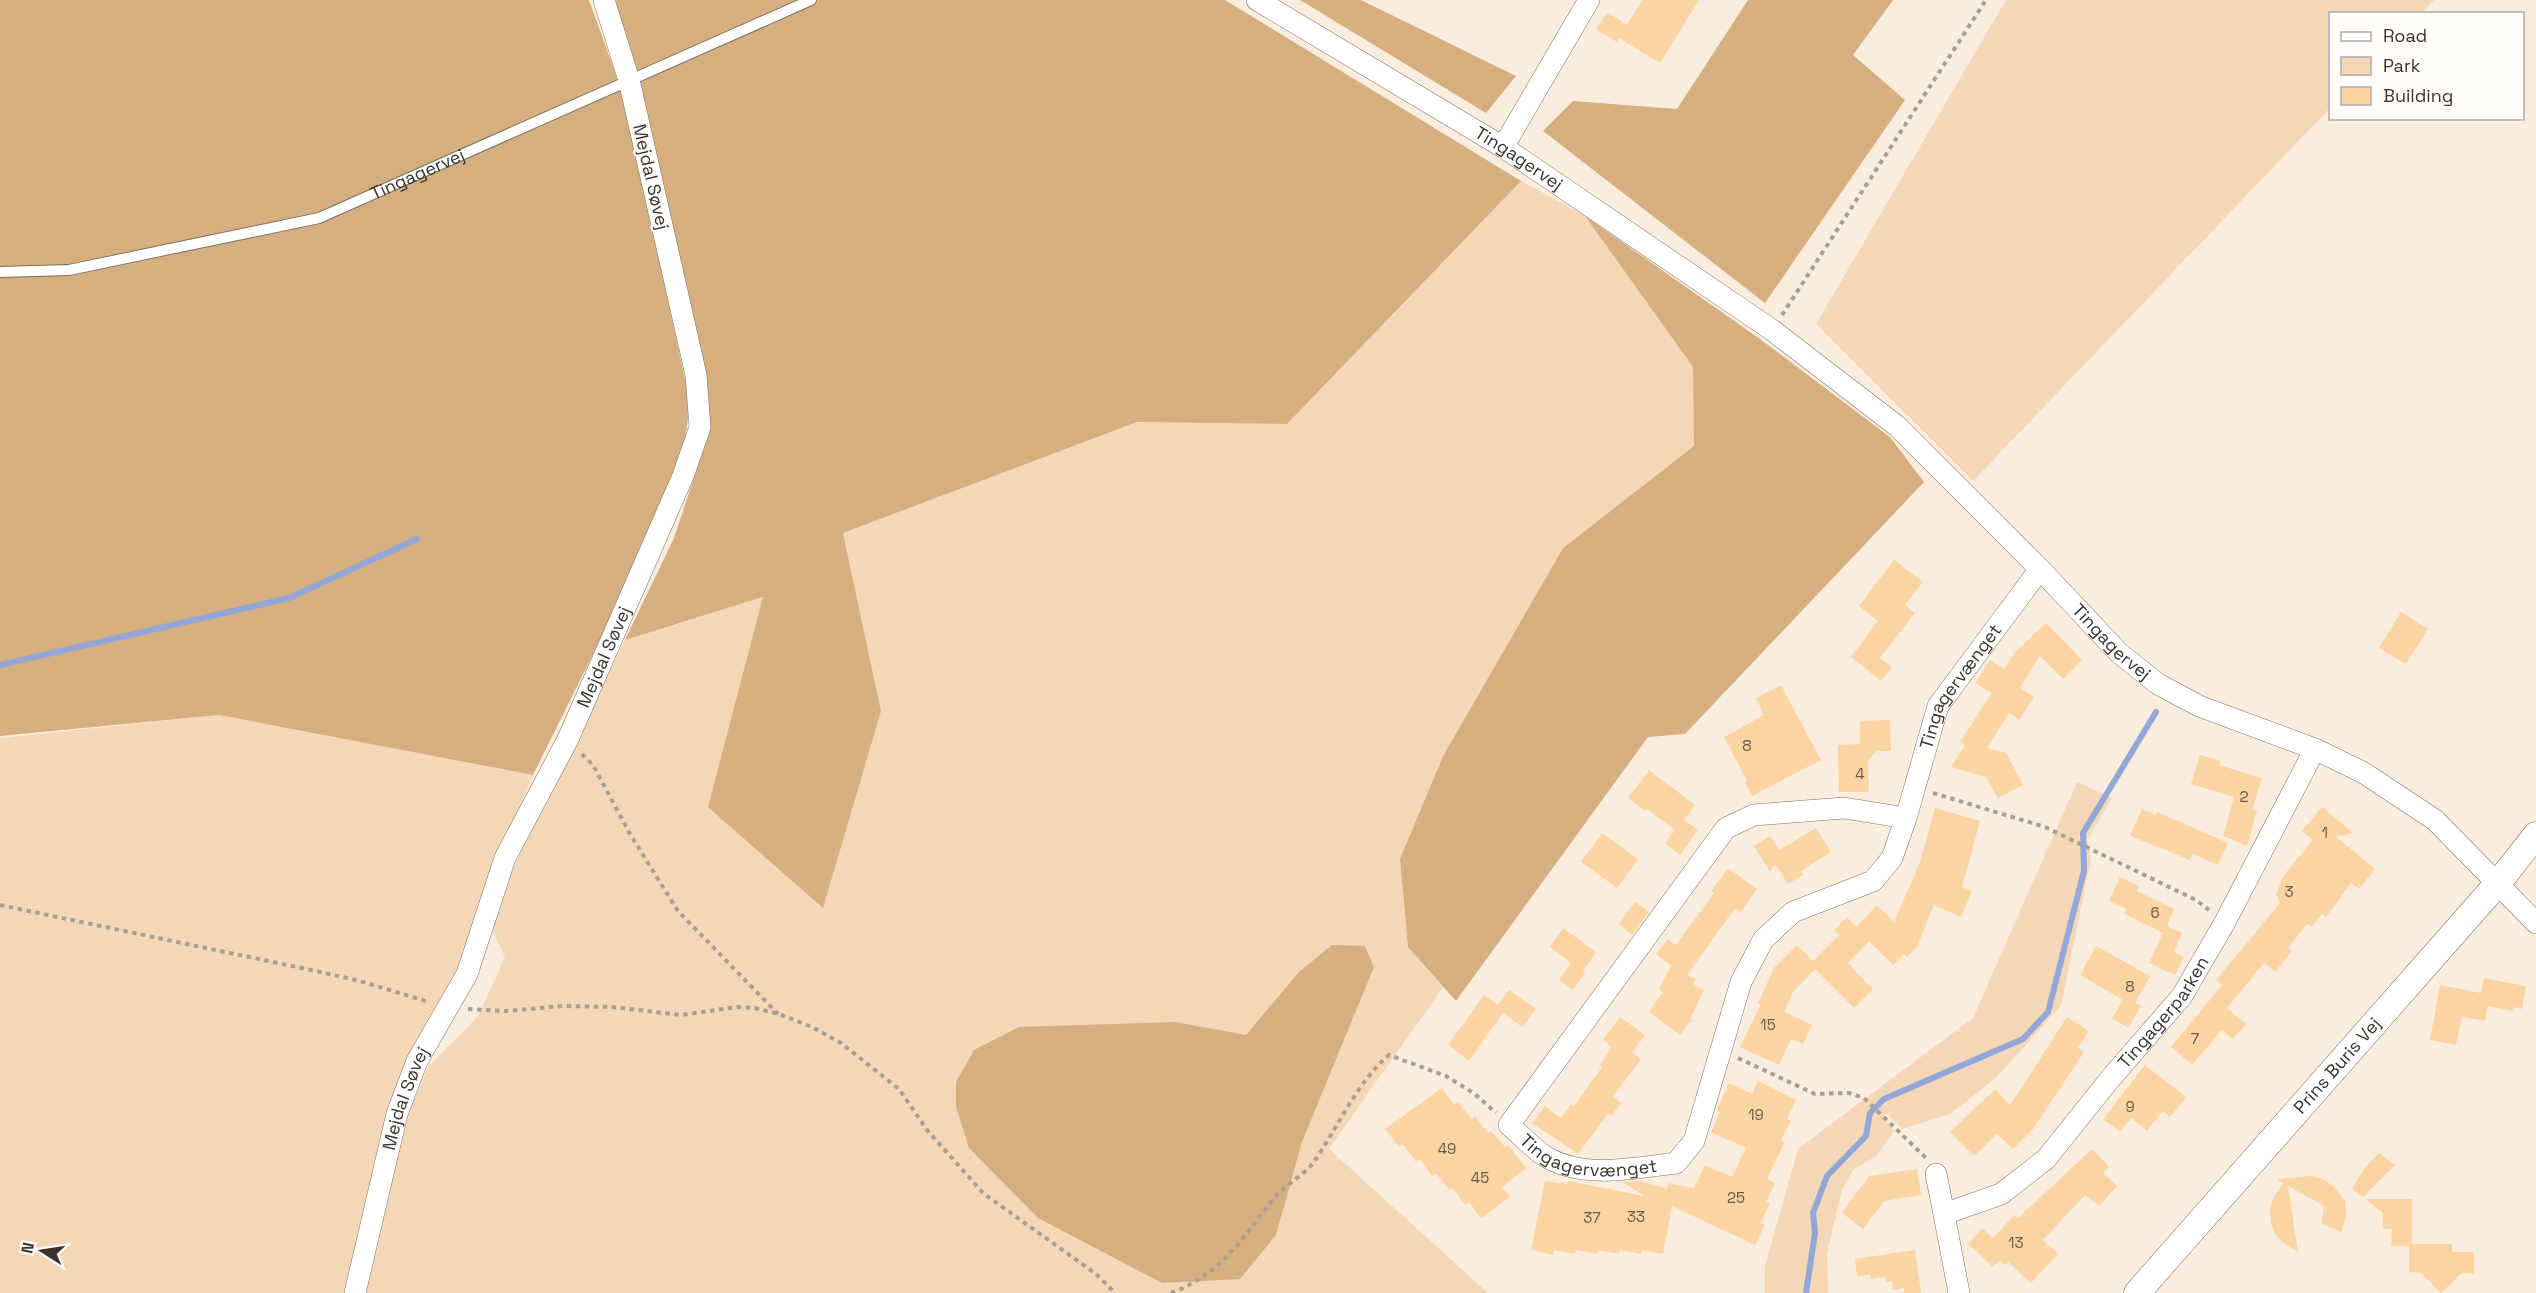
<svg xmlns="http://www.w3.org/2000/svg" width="2536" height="1293" font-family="'Space Grotesk',sans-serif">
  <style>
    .green { fill: #f3d7b6; fill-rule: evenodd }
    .forest { fill: #d5af7f }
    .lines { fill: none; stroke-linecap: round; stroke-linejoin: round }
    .stream { stroke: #93a6d8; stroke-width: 6 }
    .building { fill: #fbd4a3 }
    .service-casing { stroke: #7b7062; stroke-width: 12 }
    .minor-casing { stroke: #7b7062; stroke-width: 22 }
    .tertiary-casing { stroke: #7b7062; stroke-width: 27 }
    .path { stroke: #a89f94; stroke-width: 4; stroke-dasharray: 4.5 4.5; stroke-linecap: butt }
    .service { stroke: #fff; stroke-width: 10 }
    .minor { stroke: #fff; stroke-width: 21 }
    .tertiary { stroke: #fff; stroke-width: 26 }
    .labels { text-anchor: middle; stroke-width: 4.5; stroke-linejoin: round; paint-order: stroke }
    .number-label { font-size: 15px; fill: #695b4a }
    .street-label { font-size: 18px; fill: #38332d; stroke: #fffcf9 }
  </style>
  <rect width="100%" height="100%" fill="#faedde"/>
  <path class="green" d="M2006,0H2434L2421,13L2330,14V108L1973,481L1816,324Z
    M1521,181L1585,216L1693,367L1694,446L1563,548L1443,756L1400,859L1408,947L1443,987L1329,1149L1488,1293H363L406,1120L428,1067L478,1016L505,957L492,929L513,869L625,640L764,597L708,807L881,711L843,533L1137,422L1287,424ZM1365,946L1374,967L1302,1142L1276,1235L1176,1022L1246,1035Z
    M218,715L533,775L498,859L465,963L362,1222L345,1293H0V738Z
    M2077,782L2112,798L2087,840L2091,859L2061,1006L1996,1078L1950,1114L1902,1129L1886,1113L1882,1117L1894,1131L1876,1156L1853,1170L1842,1190L1827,1253L1828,1293H1765V1266L1798,1149L1973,1018Z"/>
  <path class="forest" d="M0,0H589L625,100L690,403L683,455L602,636L533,775L219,715L0,736Z
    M615,0H1225L1521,181L1287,424L1137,422L843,533L881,711L823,908L708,807L763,597L625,640L674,538L710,429Z
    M1300,0H1361L1516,76L1486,113Z
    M1748,0H1893L1853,55L1905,100L1765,303L1543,131L1573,101L1677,109Z
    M1585,216L1760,339L1890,437L1924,482L1685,734L1648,737L1456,1001L1408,947L1400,859L1443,756L1563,548L1694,446L1693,367Z
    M1332,945L1365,946L1374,967L1302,1142L1276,1235L1240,1279L1162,1283L1038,1218L969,1148L956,1107V1082L974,1050L1019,1027L1176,1022L1246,1035L1299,972Z"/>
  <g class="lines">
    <path class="stream" d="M0,665L289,598L417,539
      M1806,1293L1815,1233L1813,1213L1827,1176L1866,1136L1870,1113L1884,1099L2023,1039L2048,1012L2084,871L2083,833L2156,712"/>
  </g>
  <path class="building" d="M1642,0H1699L1660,63L1619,38L1617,42L1596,29L1607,12L1627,25Z
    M1894,560L1923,582L1905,605L1915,613L1880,658L1892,667L1881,681L1851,657L1878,621L1859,606Z
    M2401,612L2428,629L2406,664L2379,648Z
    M2046,623L2082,660L2063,679L2040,656L2020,688L2034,697L2019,720L2009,713L1987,748L2006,753L2023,785L1998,798L1986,777L1951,767L1965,746L1960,742L1992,693L1975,683L1990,660L2004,669L2014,653Z
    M1781,685L1821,760L1752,796L1745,782L1747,781L1724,737L1764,715L1756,698Z
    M1890,720L1891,751H1877L1868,760L1869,792H1839L1838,745L1860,744V721Z
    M2200,755L2221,761L2219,765L2262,778L2252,810L2257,811L2247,846L2223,836L2234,797L2191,784Z
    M1649,770L1695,805L1684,820L1698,830L1680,855L1665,843L1675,830L1647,809L1645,811L1628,798Z
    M2322,807L2353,833L2336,837L2375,869L2359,889L2351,883L2326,917L2322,914L2311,927L2307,924L2288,948L2292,951L2275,972L2264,963L2227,1008L2246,1024L2233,1039L2222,1030L2192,1065L2171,1047L2222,985L2216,980L2280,903L2276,894L2284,875L2313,840L2302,831Z
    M1935,808L1980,821L1962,887L1972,891L1961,917L1934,905L1917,947L1907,957L1904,954L1893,965L1869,941L1848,963L1873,989L1854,1008L1815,969L1793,992L1784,1012L1812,1025L1803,1044L1791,1039L1779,1065L1740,1047L1761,1004L1758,1003L1774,968L1797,945L1813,961L1839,935L1834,930L1847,917L1856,927L1877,905L1894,922L1920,862Z
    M2142,809L2156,815L2157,812L2228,843L2218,865L2193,854L2190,860L2130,836Z
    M1816,828L1831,852L1801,871L1804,874L1788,884L1775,864L1770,872L1754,846L1770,836L1779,850Z
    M1602,833L1638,859L1617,888L1581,862Z
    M1728,868L1757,889L1741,912L1735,908L1687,975L1696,979L1693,984L1704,990L1690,1019L1692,1020L1680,1035L1649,1012L1663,992L1659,989L1671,966L1656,954L1668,939L1676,945L1714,893L1711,891Z
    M2120,877L2139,886L2137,891L2174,909L2167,926L2182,933L2174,952L2184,957L2175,975L2149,963L2163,933L2124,914L2126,909L2109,901Z
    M1635,902L1649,912L1632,935L1619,924Z
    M1563,928L1596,952L1583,971L1585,973L1573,990L1559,980L1571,963L1550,947Z
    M2096,946L2150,976L2135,1003L2141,1006L2128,1028L2112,1018L2123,1000L2080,975Z
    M2484,978L2526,986L2522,1009L2514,1007L2513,1011L2488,1006L2485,1021L2462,1017L2456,1045L2430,1040L2440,985L2481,993Z
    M1509,990L1536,1009L1522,1027L1503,1013L1469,1061L1448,1045L1484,995L1498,1005Z
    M1620,1017L1645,1035L1632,1053L1641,1059L1613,1097L1621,1103L1611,1116L1608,1114L1578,1154L1532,1123L1545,1106L1561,1118L1571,1104L1574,1106L1602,1067L1600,1065L1612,1047L1603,1040Z
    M2067,1017L2089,1031L2078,1048L2084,1052L2033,1129L2013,1149L1997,1134L1974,1156L1950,1132L1995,1089L2010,1105Z
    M2145,1065L2186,1097L2170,1117L2163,1111L2147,1131L2131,1118L2120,1132L2103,1119Z
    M1758,1081L1796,1100L1787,1119L1791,1121L1781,1140L1785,1142L1767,1179L1775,1183L1766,1202L1770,1204L1760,1223L1765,1225L1755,1245L1672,1206L1663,1254L1642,1250L1641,1254L1620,1250L1619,1254L1598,1250L1597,1254L1576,1250L1575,1254L1554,1250L1553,1255L1531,1250L1545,1181L1567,1184L1568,1181L1644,1196L1623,1182L1638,1181L1667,1188L1668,1183L1694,1188L1705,1165L1732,1177L1746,1148L1711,1132L1720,1112L1717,1110L1729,1083L1752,1094Z
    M1442,1088L1454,1105L1458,1102L1472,1119L1475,1116L1488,1133L1491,1131L1505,1147L1508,1145L1526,1168L1502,1187L1510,1197L1481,1218L1469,1202L1465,1205L1452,1188L1449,1190L1436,1173L1432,1176L1420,1159L1416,1162L1403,1144L1399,1147L1385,1129Z
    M2092,1149L2109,1167L2103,1173L2117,1186L2099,1206L2085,1195L2043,1240L2058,1254L2031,1283L2008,1262L2005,1265L2000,1260L1993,1267L1968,1244L1982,1228L1993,1238L2014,1215L2018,1218Z
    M2379,1153L2395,1165L2363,1197L2352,1189L2364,1169Z
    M1917,1169L1921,1195L1884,1201L1863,1229L1842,1213L1869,1176Z
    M2311,1176L2323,1179L2333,1186L2345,1200L2346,1217L2341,1232L2321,1223L2324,1206L2288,1186L2298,1252L2283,1243L2275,1234L2271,1223L2270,1211L2273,1198L2283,1183L2276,1179Z
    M2365,1199H2412V1244H2452V1252H2474V1274L2462,1273L2441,1293L2421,1273L2409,1272V1246H2391L2392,1229H2383V1213Z
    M1915,1250L1921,1293H1904V1288L1893,1290L1892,1281L1886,1282L1885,1277L1871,1279L1870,1275L1857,1276L1855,1259Z"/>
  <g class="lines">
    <g class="service-casing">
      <g id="service">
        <path id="s1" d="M0,272L69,270L319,218L811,0"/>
      </g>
    </g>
    <g class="minor-casing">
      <g id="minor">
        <path id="s2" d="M1257,0L1503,147L1772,330L1897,426L2040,569L2119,653L2158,684L2199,706L2315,749L2364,773L2435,820L2536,923"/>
        <path d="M1503,147L1589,0"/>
        <path id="s3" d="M1906,818L1844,808L1754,815L1726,828L1509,1125C1521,1135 1534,1150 1548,1158C1586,1179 1636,1168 1676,1163L1694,1141L1741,982L1763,940L1793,912L1873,881L1892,858L1906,818L1938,706L2040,569"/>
        <path d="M1936,1174L1944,1214"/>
        <path id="s4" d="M355,1293L397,1114L417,1061L467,974L505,858L568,739L683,476L700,427L696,375L629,80L604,0"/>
        <path id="s5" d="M1959,1293L1944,1214L2001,1194L2046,1159L2110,1079L2182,996L2225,922L2315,749"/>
      </g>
    </g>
    <g class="tertiary-casing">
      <g id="tertiary">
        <path id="s6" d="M2137,1293L2498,883L2536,835"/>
      </g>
    </g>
    <path class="path" d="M1782,315L1986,0
      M582,754L593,765L630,834L678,911L778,1014
      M1933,793L2045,827L2196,900L2209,910
      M0,905L316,971L360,981L429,1002
      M468,1009L506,1011L563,1006L612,1007L681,1015L737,1007L755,1008L779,1014L812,1027L841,1043L899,1089L927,1130L983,1193L1096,1274L1115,1293
      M1738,1058L1815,1094L1849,1093L1864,1098L1926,1158
      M1171,1293C1224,1273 1242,1237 1276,1196C1287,1184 1304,1175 1313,1163C1337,1129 1357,1082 1389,1055L1446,1076L1475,1094L1496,1113"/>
    <use href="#service" class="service"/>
    <use href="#minor" class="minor"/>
    <use href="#tertiary" class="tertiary"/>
  </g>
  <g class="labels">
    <g class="number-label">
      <text x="1747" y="751">8</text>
      <text x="1860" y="779">4</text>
      <text x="2244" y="802">2</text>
      <text x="2325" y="838">1</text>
      <text x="2289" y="897">3</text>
      <text x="2155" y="918">6</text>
      <text x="2130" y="992">8</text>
      <text x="1768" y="1030">15</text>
      <text x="2195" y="1044">7</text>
      <text x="2130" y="1112">9</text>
      <text x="1756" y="1120">19</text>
      <text x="1447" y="1154">49</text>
      <text x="1480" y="1183">45</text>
      <text x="1736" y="1203">25</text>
      <text x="1636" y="1222">33</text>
      <text x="1592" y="1223">37</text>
      <text x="2016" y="1248">13</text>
    </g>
    <g class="street-label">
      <text dy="6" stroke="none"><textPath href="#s2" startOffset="306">Tingagervej</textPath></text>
      <text dy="6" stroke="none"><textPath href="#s1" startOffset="432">Tingagervej</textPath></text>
      <text transform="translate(651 177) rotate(77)" y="6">Mejdal Søvej</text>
      <text dy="6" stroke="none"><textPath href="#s2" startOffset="1074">Tingagervej</textPath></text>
      <text dy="6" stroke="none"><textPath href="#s4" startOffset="687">Mejdal Søvej</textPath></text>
      <text dy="6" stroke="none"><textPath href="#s3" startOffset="1318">Tingagervænget</textPath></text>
      <text dy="6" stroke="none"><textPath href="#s5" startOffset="386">Tingagerparken</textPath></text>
      <text dy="6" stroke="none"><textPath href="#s6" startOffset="303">Prins Buris Vej</textPath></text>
      <text dy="6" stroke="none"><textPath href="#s4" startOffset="201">Mejdal Søvej</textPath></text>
      <text dy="6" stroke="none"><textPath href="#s3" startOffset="642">Tingagervænget</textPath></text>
    </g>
  </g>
  <rect x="2329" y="12" width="195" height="108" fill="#fffcf9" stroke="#afaca7" stroke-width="1.5"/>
  <rect x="2341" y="32" width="30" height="9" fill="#ffffff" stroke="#afaca7" stroke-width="1.5"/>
  <text x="2383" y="42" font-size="18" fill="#38332d">Road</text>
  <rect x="2341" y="57" width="30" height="18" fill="#f3d7b6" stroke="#afaca7" stroke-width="1.5"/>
  <text x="2383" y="72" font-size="18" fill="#38332d">Park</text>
  <rect x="2341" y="87" width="30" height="18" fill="#fbd4a3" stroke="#afaca7" stroke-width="1.5"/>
  <text x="2383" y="102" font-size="18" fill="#38332d">Building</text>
  <g transform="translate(42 1251) rotate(282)" stroke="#fffcf9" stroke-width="4.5" paint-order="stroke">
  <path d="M0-4.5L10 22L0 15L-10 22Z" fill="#38332d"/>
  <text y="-9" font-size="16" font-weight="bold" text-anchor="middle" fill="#38332d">N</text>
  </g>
</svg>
